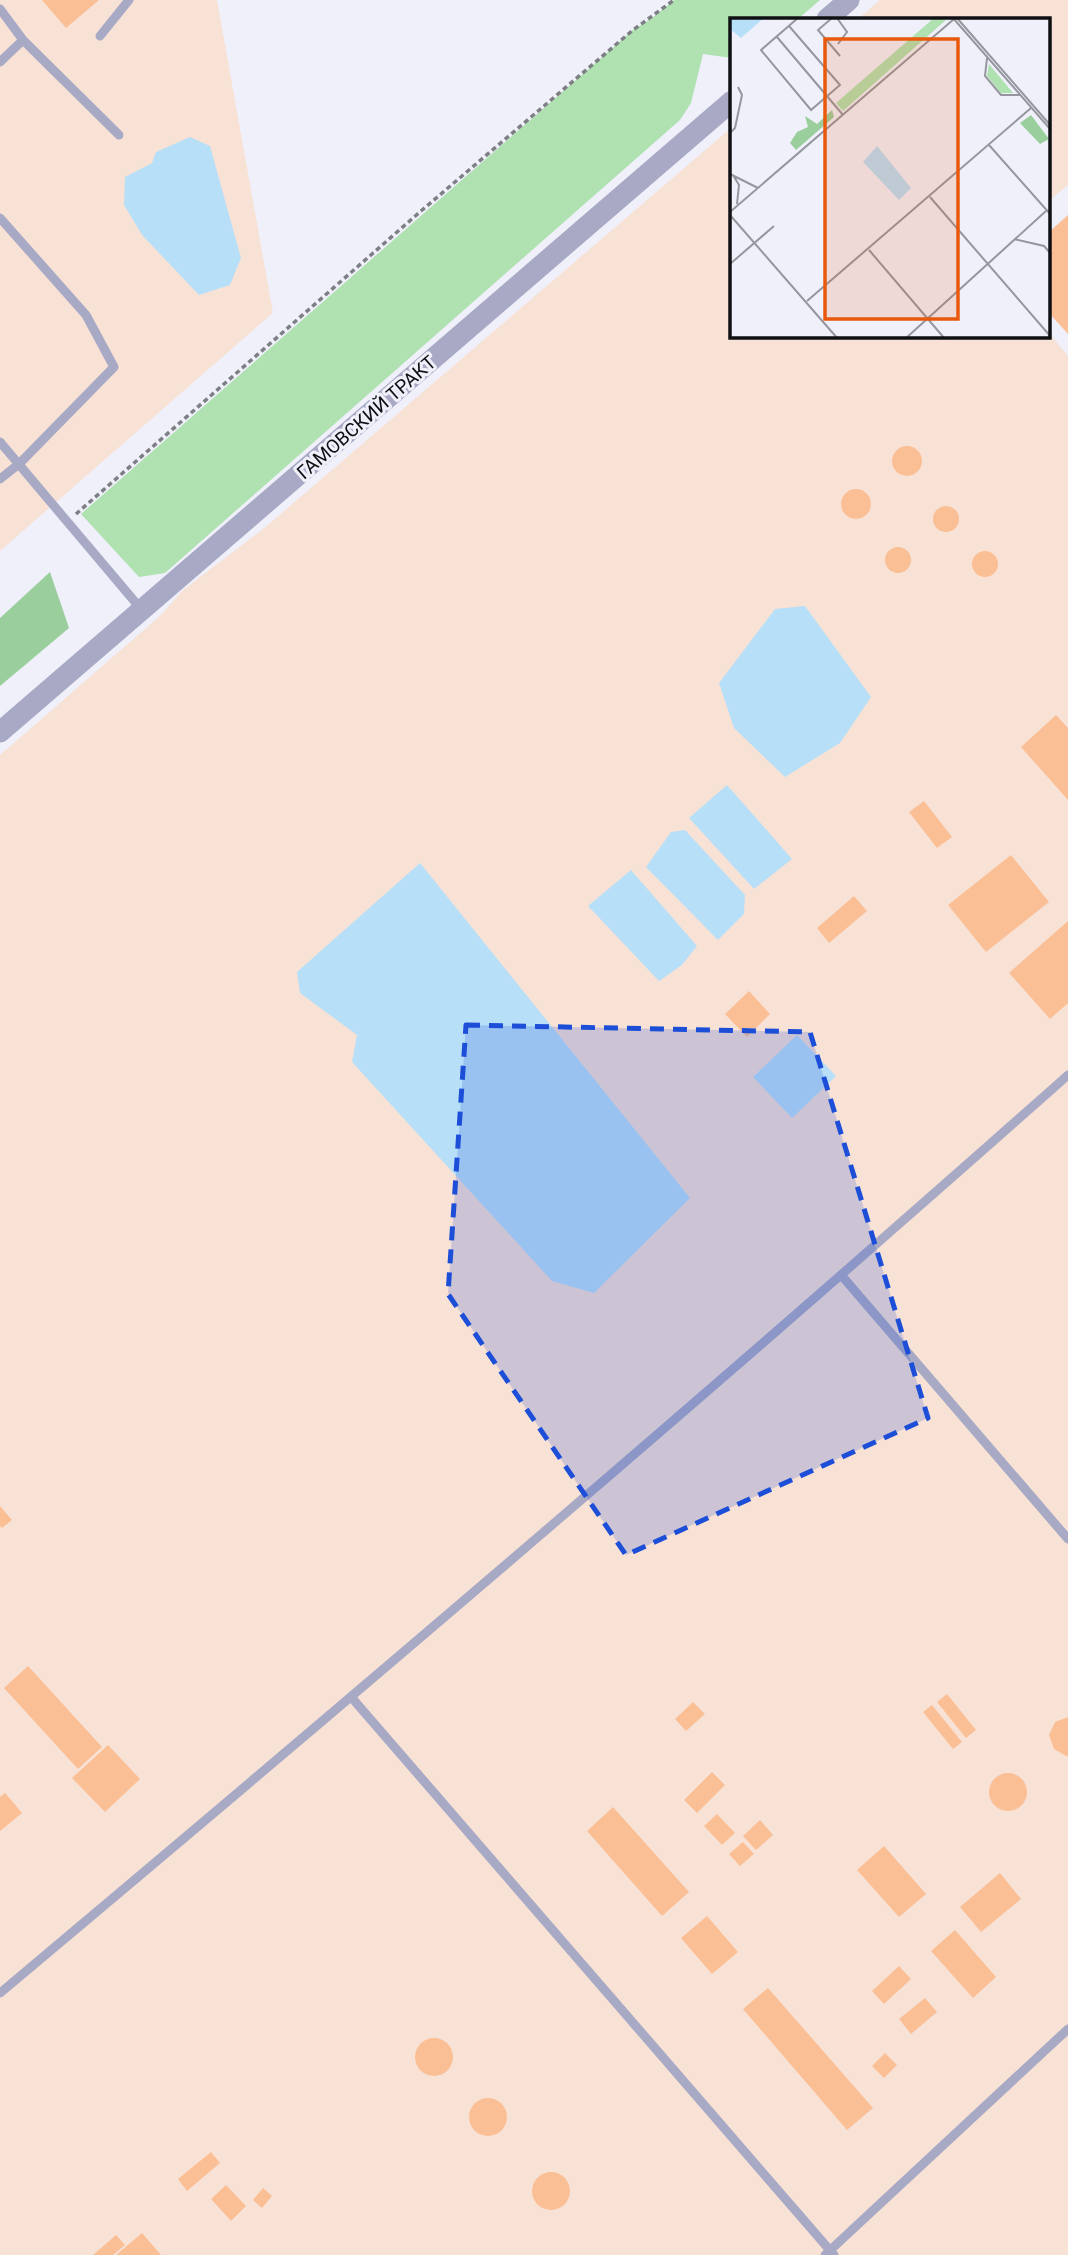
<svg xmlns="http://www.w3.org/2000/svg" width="1068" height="2255" font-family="Roboto,sans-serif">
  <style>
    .industrial { fill: #f8e2d5 }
    .green { fill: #afe1b1 }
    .forest { fill: #9ace9c }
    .water { fill: #b8dff8 }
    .building { fill: #fbbf96 }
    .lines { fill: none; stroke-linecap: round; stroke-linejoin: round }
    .path { stroke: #7e7f85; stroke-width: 3.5; stroke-dasharray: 5 3.5; stroke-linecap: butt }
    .service { stroke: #a8a9c5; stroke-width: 9 }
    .tertiary { stroke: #a8a9c5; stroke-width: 21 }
    .marked { fill: #1d4ed8; fill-opacity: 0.2; stroke: #1d4ed8; stroke-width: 5; stroke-dasharray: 14 9; stroke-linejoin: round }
    .labels { text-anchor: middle; stroke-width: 6; stroke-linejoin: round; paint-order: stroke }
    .street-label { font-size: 19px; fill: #0f1013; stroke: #eff0fa }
    .inset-road { fill: none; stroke: #95969e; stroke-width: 2 }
    .view { fill: #e8590c; fill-opacity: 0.15; stroke: #e8590c; stroke-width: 3.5 }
    .inset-edge { fill: none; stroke: #0f1013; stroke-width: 3.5 }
  </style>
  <rect width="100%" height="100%" fill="#eff0fa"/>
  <path class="industrial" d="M0,0H217L273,313L0,551Z
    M880,0H1068V185L1049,201V19H858Z
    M732,127V336H1049V333L1068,356V2255H0V755L161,615L182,591L263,529Z"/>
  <path class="green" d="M674,0H820L798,19H732V58L703,54L691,103L680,120L165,573L139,577L81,514L633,30L652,18Z"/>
  <path class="forest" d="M50,572L69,628L0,686V618Z"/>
  <path class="water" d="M190,137L210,146L241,258L230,285L199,295L142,235L124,205L125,177L152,163L156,152Z
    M805,606L871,697L840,743L785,777L734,728L719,683L775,609Z
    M727,785L792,859L754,889L689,818Z
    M685,830L745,895L744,914L718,940L646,867L671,832Z
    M420,863L690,1198L594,1293L552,1281L352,1062L357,1035L300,993L297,972Z
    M631,870L697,946L682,965L659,981L588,906Z
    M797,1035L836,1076L792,1118L753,1077Z"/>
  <path class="building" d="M42,0H99L66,28Z
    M1068,215V334L1049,313V232Z
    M892 461a15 15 0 1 1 30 0a15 15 0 1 1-30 0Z
    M841 504a15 15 0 1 1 30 0a15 15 0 1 1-30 0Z
    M933 519a13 13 0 1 1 26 0a13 13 0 1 1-26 0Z
    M885 560a13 13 0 1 1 26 0a13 13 0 1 1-26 0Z
    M972 564a13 13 0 1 1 26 0a13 13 0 1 1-26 0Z
    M1056,715L1068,728V800L1021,747Z
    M924,801L952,837L937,848L909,812Z
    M1011,855L1049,902L986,952L948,905Z
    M854,896L867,911L829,943L817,928Z
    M1068,921V1003L1050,1019L1009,973Z
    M749,991L770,1014L747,1037L725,1014Z
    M0,1506L12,1520L2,1528L0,1526Z
    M28,1666L102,1747L78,1769L4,1688Z
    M947,1694L976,1730L966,1738L937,1702Z
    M693,1702L705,1714L686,1731L675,1719Z
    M932,1705L962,1742L953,1749L923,1712Z
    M1068,1717V1756H1066L1054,1749L1049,1735L1055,1722Z
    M108,1745L140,1779L105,1812L72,1778Z
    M712,1772L725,1785L697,1813L684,1800Z
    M989 1792a19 19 0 1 1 38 0a19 19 0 1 1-38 0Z
    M5,1793L22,1813L0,1831V1797Z
    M613,1807L689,1892L662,1916L587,1831Z
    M717,1814L735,1833L722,1845L704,1826Z
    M760,1820L773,1835L756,1850L743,1836Z
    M743,1842L754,1854L740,1866L729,1854Z
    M884,1846L926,1894L899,1917L857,1870Z
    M1000,1873L1021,1899L981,1932L960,1907Z
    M707,1916L738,1952L712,1974L681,1938Z
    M955,1930L996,1977L973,1998L931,1951Z
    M899,1966L911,1979L884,2004L872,1991Z
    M768,1988L873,2108L847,2130L743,2009Z
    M925,1998L937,2012L911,2034L899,2019Z
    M415 2057a19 19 0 1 1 38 0a19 19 0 1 1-38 0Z
    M885,2053L897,2065L884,2078L872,2066Z
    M469 2117a19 19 0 1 1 38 0a19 19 0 1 1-38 0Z
    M211,2152L220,2163L187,2191L178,2179Z
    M532 2191a19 19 0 1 1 38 0a19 19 0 1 1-38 0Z
    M226,2185L246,2206L231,2221L211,2199Z
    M263,2188L272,2196L262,2208L253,2200Z
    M142,2233L161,2255H116Z
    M116,2235L125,2245L113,2255H93Z"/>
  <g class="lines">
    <path class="path" d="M76,514L421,211L633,30L674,0"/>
    <path class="service" d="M0,9L23,40L119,135
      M100,36L129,0
      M0,62L23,40
      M0,218L86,315L114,367L19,464L0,479
      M0,442L141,609
      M842,1276L1068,1539
      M352,1698L834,2255
      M0,1993C360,1691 717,1387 1068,1075
      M825,2255L1068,2029"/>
    <path class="tertiary" d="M827,19L849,0
      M0,732L732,101"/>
  </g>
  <path class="marked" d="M466,1025L810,1032L928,1418L626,1555L448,1294Z"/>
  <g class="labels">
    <g class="street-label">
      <text transform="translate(366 417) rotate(-41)" y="7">ГАМОВСКИЙ ТРАКТ</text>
    </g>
  </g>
  <g transform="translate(730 18)">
    <rect width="320" height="320" fill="#eff0fa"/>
    <path d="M204,0L216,2L113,93L106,85ZM259,46L283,75H271L257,58Z" fill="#afe1b1"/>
    <path d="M102,92L104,99L66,132L60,125L67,114L78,109L75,98L87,106ZM301,97L319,121L310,126L290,105Z" fill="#9ace9c"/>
    <path d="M0,0H34L11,20L0,11ZM147,128L181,170L169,182L133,144Z" fill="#b8dff8"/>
    <path class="inset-road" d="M102,0L88,12L110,38M107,0L117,14L108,26M223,0L321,112M227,0L321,108M59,8L110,67L81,92L31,32L68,0M47,19L113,97M257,40L255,58L271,77H290M0,115L5,110L12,77L8,69M259,127L321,197M0,156L28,170M3,157L9,167L7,186M200,179L321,319M0,194L224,1M0,197L108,321M284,221L314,228L321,236M139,232L215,321M0,246L44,208M77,283L301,90M175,321L316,193"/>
    <path class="view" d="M95,21H228V301H95Z"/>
    <rect width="320" height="320" class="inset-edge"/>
  </g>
</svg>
